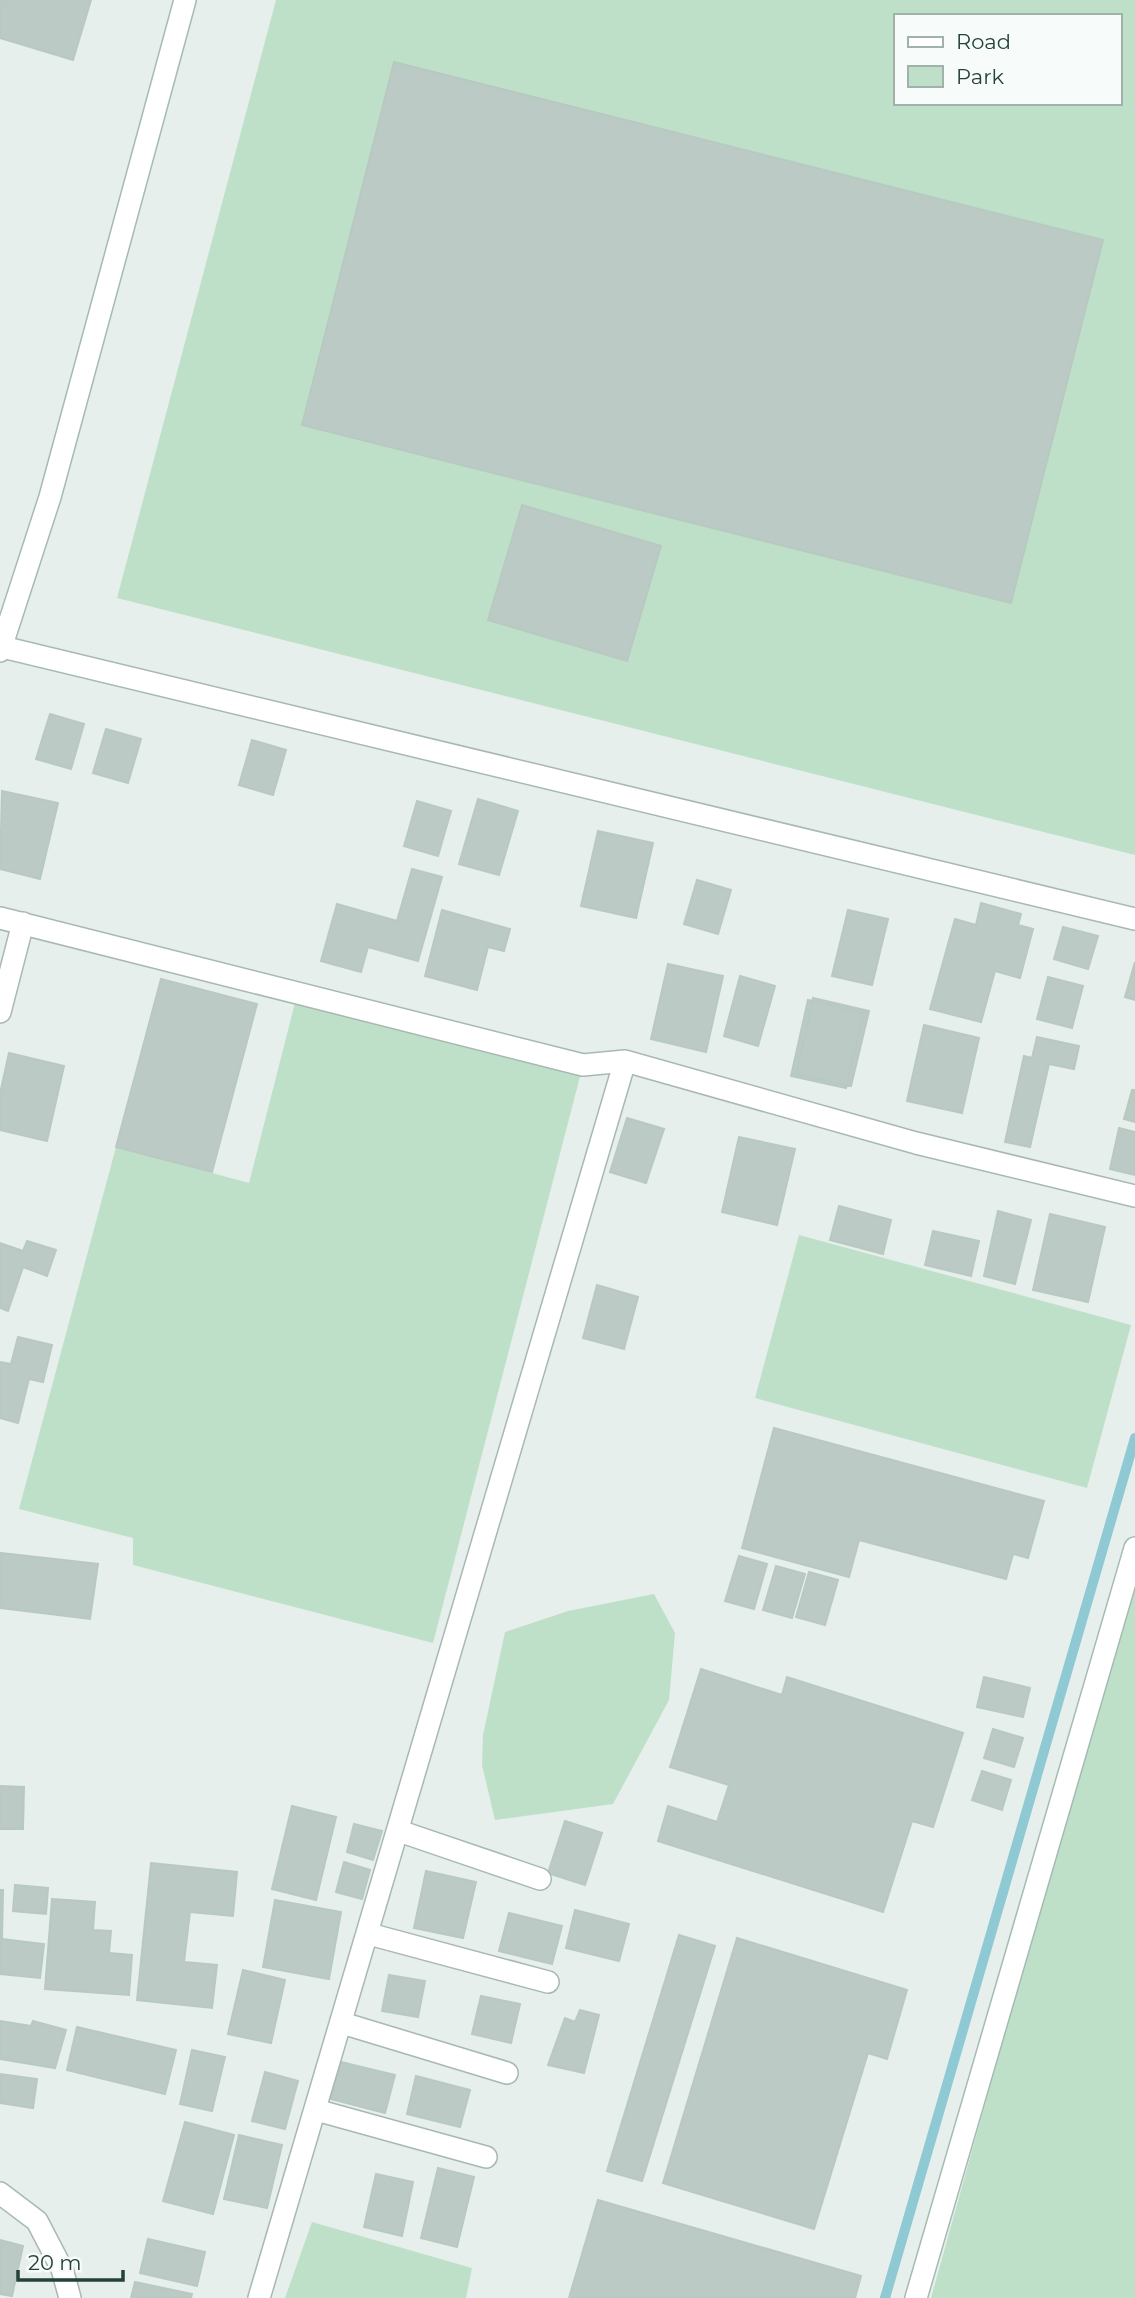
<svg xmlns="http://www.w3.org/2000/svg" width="1135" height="2298" font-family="Montserrat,sans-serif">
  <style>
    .green { fill: #bfe0c8; fill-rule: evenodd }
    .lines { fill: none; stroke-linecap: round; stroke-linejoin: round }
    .stream { stroke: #8ec9d4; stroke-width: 10 }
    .building { fill: #bbcac4; stroke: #b8c9c2; stroke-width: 2 }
    .street-casing { stroke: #a8b8b2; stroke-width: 24 }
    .secondary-casing { stroke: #a4bbb3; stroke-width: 24 }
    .street { stroke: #fff; stroke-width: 21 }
    .secondary { stroke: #fff; stroke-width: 21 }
  </style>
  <rect width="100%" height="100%" fill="#e6efeb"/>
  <path class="green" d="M276,0H1135V855L117,598ZM895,16H1119V103H895Z
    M298,991L583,1065L433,1643L133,1565V1538L19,1509L116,1147L249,1183Z
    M799,1235L1131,1325L1087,1488L755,1398Z
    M1135,1566V2298H931Z
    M654,1594L675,1633L669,1700L613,1804L495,1820L482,1765L483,1735L505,1632L568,1611Z
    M312,2222L472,2268L466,2298H285Z"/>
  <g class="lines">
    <path class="stream" d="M885,2298L1135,1438"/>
  </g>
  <path class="building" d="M0,0H91L73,60L0,38Z
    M394,62L1103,240L1011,603L302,425Z
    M522,505L661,546L627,661L488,620Z
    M50,714L84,724L71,769L36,759Z
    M106,729L141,739L128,783L93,773Z
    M252,740L286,750L273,795L239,785Z
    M2,791L58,803L40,879L0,869Z
    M478,799L518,811L499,875L459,864Z
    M417,801L451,811L438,856L404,846Z
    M598,831L653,843L636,918L581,906Z
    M412,869L442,877L418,961L368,947L361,972L321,961L337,904L397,921Z
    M697,880L731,890L718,934L684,924Z
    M981,903L1021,914L1018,925L1033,929L1020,978L995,971L981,1022L930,1009L955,919L976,925Z
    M442,910L510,929L504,951L488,947L477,990L425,976Z
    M848,910L888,919L872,985L832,976Z
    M1063,927L1098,936L1088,969L1054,959Z
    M1135,962V1000L1125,997Z
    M668,964L723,976L706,1052L651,1039Z
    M740,976L775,986L758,1046L724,1036Z
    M1048,977L1083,986L1072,1028L1037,1019Z
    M161,979L257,1004L212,1172L116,1147Z
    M813,998L869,1011L851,1086L796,1074Z
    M808,1000L864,1013L846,1088L791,1076Z
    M924,1025L979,1038L962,1113L907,1101Z
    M1037,1037L1079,1046L1074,1069L1049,1064L1030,1147L1005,1142L1024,1056L1032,1058Z
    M9,1053L64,1066L47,1141L0,1130V1094Z
    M1132,1090H1135V1122L1124,1119Z
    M627,1118L664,1129L646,1183L610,1172Z
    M1119,1128L1135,1132V1175L1110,1169Z
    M739,1137L795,1149L777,1225L722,1212Z
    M839,1206L891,1220L883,1254L830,1240Z
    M998,1211L1031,1220L1015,1284L984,1276Z
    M1050,1214L1105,1227L1088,1302L1033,1290Z
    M933,1231L979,1241L971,1276L925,1265Z
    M27,1241L56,1250L47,1276L23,1267L8,1311L0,1308V1243L23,1251Z
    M597,1285L638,1297L624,1349L583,1338Z
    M18,1337L52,1345L43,1382L29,1379L18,1423L0,1418V1362L11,1364Z
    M774,1428L1044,1501L1028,1558L1013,1554L1006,1579L859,1540L849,1577L742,1548Z
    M1,1553L98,1564L90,1619L0,1608Z
    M739,1556L767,1564L754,1609L725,1601Z
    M776,1566L805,1574L792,1618L763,1610Z
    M809,1572L838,1580L825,1625L796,1617Z
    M701,1669L782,1695L787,1677L963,1733L933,1827L912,1821L883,1912L658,1841L668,1806L717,1822L729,1785L670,1767Z
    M984,1677L1030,1688L1023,1717L977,1707Z
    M993,1729L1023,1738L1014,1767L984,1758Z
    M982,1771L1011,1780L1002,1810L972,1800Z
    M0,1786L24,1787L23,1829H0Z
    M292,1806L336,1817L316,1900L272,1889Z
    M565,1821L602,1833L585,1885L548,1873Z
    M354,1824L382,1831L373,1860L347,1852Z
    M344,1862L370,1870L362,1899L336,1892Z
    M151,1863L237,1872L233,1916L190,1912L184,1962L217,1965L212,2008L137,2000Z
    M426,1871L476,1882L463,1938L414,1928Z
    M15,1885L48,1888L46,1914L13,1911Z
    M0,1890H3L2,1939L44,1944L40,1978L0,1974Z
    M52,1899L95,1902L93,1930L111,1931L109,1953L132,1955L129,1995L45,1989Z
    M275,1900L341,1912L329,1979L263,1967Z
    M575,1910L629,1924L619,1961L566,1948Z
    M509,1913L562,1926L552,1964L499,1951Z
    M679,1935L715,1946L642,2181L607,2171Z
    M737,1938L907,1990L887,2059L868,2053L814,2229L663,2183Z
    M243,1970L285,1980L271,2043L228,2034Z
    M389,1975L425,1981L418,2017L382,2011Z
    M481,1996L520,2004L511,2043L472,2034Z
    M580,2010L599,2015L584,2073L548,2065L565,2018L575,2022Z
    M0,2021L31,2026L33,2021L66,2030L55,2068L0,2059Z
    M77,2027L176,2050L165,2094L67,2070Z
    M192,2050L225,2057L212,2111L180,2104Z
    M341,2062L395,2075L385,2113L331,2099Z
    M265,2072L298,2081L285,2129L252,2121Z
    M0,2074L37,2079L33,2108L0,2103Z
    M416,2076L470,2090L460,2127L407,2114Z
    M185,2122L234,2135L213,2214L163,2201Z
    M239,2135L282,2145L267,2208L224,2199Z
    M438,2168L474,2177L457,2247L421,2238Z
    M376,2174L413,2182L402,2236L364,2227Z
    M598,2200L861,2276L855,2298H569Z
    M148,2239L205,2252L197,2286L140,2273Z
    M0,2240L23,2246L12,2296L0,2294Z
    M135,2282L192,2294L191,2298H131Z"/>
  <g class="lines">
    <g class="street-casing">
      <path id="street" d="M2,647L1135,919
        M0,918L583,1065L625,1061L916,1143L1135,1196
        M0,1012L23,923
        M399,1831L540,1879
        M369,1934L548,1982
        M342,2023L507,2073
        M316,2110L486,2157
        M0,2193L37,2221L62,2269L70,2298
        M259,2298L625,1061"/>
    </g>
    <g class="secondary-casing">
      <path id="secondary" d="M0,651L50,497L185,0
        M916,2298L1135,1548"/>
    </g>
    <use href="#street" class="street"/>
    <use href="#secondary" class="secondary"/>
  </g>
  <rect x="894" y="14" width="228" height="91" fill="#f7fbf9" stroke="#a3b1ad" stroke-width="2"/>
  <rect x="908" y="37" width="35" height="10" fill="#ffffff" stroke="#a3b1ad" stroke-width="2"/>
  <text x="956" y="49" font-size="21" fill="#24423a">Road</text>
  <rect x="908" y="66" width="35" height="21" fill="#bfe0c8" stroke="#a3b1ad" stroke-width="2"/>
  <text x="956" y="84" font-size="21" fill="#24423a">Park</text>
  <path d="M18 2270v10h105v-10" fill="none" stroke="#24423a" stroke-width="3.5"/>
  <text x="28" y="2270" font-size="21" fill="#24423a" stroke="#f7fbf9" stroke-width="5" paint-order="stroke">20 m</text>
</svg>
